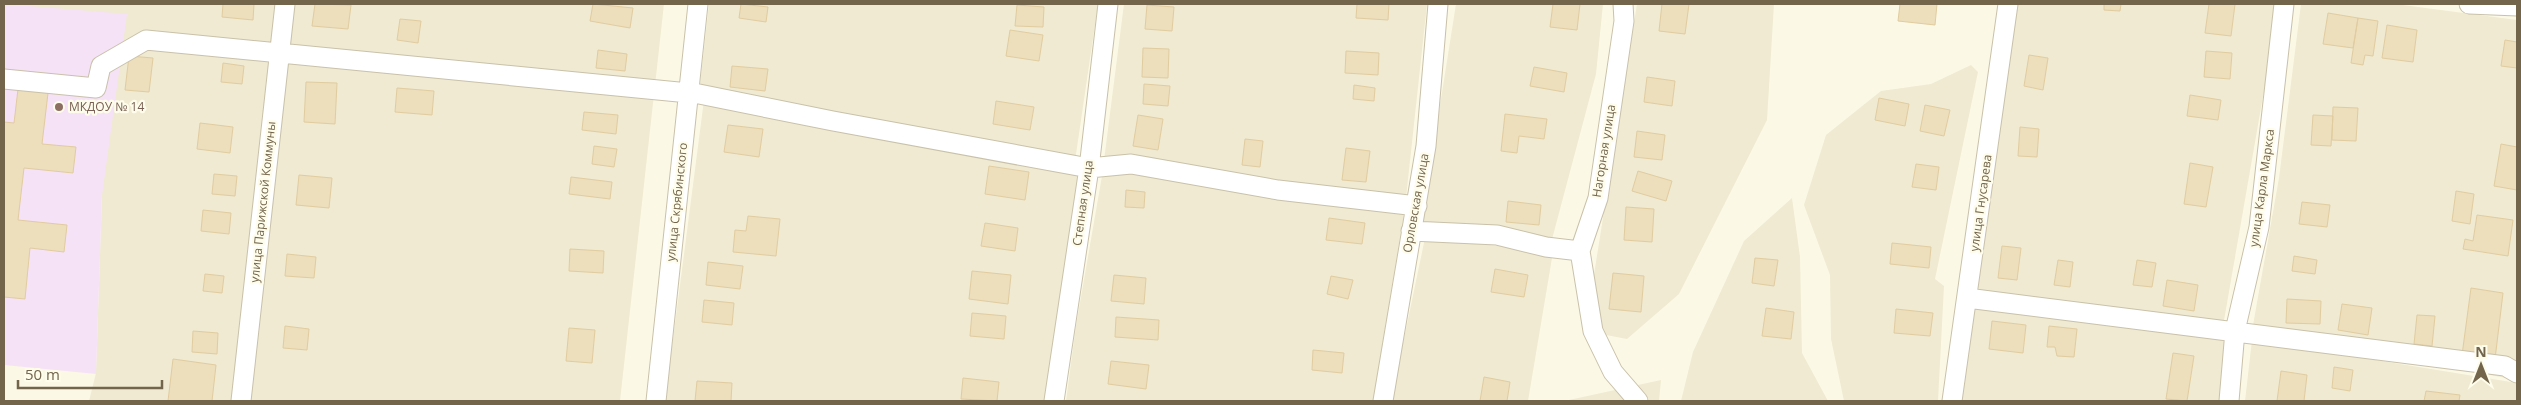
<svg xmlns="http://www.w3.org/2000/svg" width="2521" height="405" font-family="'Open Sans',sans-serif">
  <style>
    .residential { fill: #efead1 }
    .education { fill: #f6e2f7 }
    .building { fill: #eddebc; stroke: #e1cca0 }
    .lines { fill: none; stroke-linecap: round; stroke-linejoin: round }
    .minor-casing { stroke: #c9c1aa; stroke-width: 21 }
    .minor { stroke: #fff; stroke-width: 19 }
    .education-dot { fill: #8d6e63; stroke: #fefceb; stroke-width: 2 }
    .labels { text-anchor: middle; stroke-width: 4.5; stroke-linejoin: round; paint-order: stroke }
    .education-label { font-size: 12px; fill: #785e54; stroke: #fefceb; text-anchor: start }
    .street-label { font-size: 12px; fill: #73654c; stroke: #fefceb }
  </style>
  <rect width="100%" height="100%" fill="#fbf9e5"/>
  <path class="residential" d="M4,4H664L620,401H89L96,373L102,195Z
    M709,4H1098L1075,161L699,94Z
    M1124,4H1427L1405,207L1373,401H1066L1076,326L1102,176Z
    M1456,4H1603L1596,74L1551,243L1420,232Z
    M1637,4H1774L1767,120L1679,294L1627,339L1585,331Z
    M2008,4H2279L2222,332L1970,290Z
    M2301,4H2395L2517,20V380L2252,331L2279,178Z
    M1971,65L1978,72L1935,279L1944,286L1938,401H1844L1831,339L1830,275L1804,205L1826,135L1881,91L1931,84Z
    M704,100L1082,166L1047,401H665Z
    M1792,198L1800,257L1802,353L1828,401H1681L1693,352L1744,241Z
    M1425,238L1553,252L1528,401H1391Z
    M1974,299L2231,337L2222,401H1961Z
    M2252,340L2517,383V401H2245Z
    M1661,380L1659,401H1567L1569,400Z"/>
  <path class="education" d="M4,4L127,14L102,195L96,374L4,365Z"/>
  <path class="building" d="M223,4H254L253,20L222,17Z
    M315,4L351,5L348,29L312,26Z
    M593,4L633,8L630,28L590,21Z
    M741,4L768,7L766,22L739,18Z
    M1357,4H1389L1388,20L1356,18Z
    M1553,4H1580L1577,30L1550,27Z
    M1662,4H1689L1685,34L1659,31Z
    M1900,4H1937L1935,25L1898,21Z
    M2104,4H2121L2120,11L2104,10Z
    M2209,4H2235L2231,36L2205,33Z
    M1017,5L1044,7L1043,27L1015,26Z
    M1147,5L1174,7L1172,31L1145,29Z
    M2328,13L2358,18L2353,48L2323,44Z
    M2358,18L2378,21L2373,56L2365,55L2363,65L2351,63Z
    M400,19L421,21L418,43L397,40Z
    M2387,25L2417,30L2413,62L2382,58Z
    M1010,30L1043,35L1039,61L1006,56Z
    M2505,40L2517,42V68L2501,66Z
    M1143,48L1169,49L1168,78L1142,77Z
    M598,50L627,54L625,71L596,68Z
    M1346,51L1379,53L1378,75L1345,73Z
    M2206,51L2232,53L2230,79L2204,77Z
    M2029,55L2048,58L2043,90L2024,86Z
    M129,56L153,58L149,92L125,90Z
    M223,63L244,66L242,84L221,82Z
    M732,66L768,69L765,91L730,87Z
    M1534,67L1567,73L1564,92L1530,86Z
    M1647,77L1675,81L1672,106L1644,102Z
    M306,82L337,83L335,124L304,122Z
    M1144,84L1170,86L1168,106L1143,104Z
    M1354,85L1375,88L1374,101L1353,99Z
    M397,88L434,91L432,115L395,112Z
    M18,89L48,93L42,144L76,147L73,173L24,168L18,220L67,225L64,252L30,248L25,299L4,297V122L14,123Z
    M2190,95L2221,100L2218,120L2187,116Z
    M1879,98L1909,104L1905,126L1875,120Z
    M996,101L1034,107L1030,130L993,124Z
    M1925,105L1950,110L1944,136L1920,131Z
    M2333,107L2358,108L2356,141L2332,140Z
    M584,112L618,115L616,134L582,130Z
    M1505,114L1547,119L1544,139L1519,136L1517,153L1501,151Z
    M1138,115L1163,119L1158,150L1133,146Z
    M2313,115L2333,116L2331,146L2311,145Z
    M200,123L233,127L230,153L197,149Z
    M728,125L763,129L759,157L724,152Z
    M2020,127L2039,129L2037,157L2018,156Z
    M1637,131L1665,135L1662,160L1634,157Z
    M1245,139L1263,141L1260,167L1242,165Z
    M2501,144L2517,147V190L2494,186Z
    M594,146L617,149L614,167L592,164Z
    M1346,148L1370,151L1366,182L1342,180Z
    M2190,163L2213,167L2206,207L2184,204Z
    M1916,164L1939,167L1936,190L1912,187Z
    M989,166L1029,172L1025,200L985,194Z
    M1638,171L1672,181L1666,201L1632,191Z
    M214,174L237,176L235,196L212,194Z
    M299,175L332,178L329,208L296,205Z
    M571,177L612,182L610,199L569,194Z
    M1126,190L1145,192L1144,208L1125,207Z
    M2456,191L2474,194L2470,224L2452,221Z
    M1508,201L1541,205L1539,225L1506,222Z
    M2302,202L2330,205L2327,227L2299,224Z
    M1626,207L1654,209L1652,242L1624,240Z
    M203,210L231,213L229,234L201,231Z
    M2477,215L2513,220L2508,256L2463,249L2465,239L2473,241Z
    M748,216L780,219L776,256L733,252L735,230L746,231Z
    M1329,218L1365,223L1362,244L1326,240Z
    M985,223L1018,228L1015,251L981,246Z
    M1892,243L1931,247L1929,268L1890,264Z
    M2002,246L2021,248L2017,280L1998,278Z
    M570,249L604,251L603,273L569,271Z
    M287,254L316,257L314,278L285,276Z
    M2294,256L2317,260L2315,274L2292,271Z
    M1755,258L1778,260L1774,286L1752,283Z
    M2058,260L2073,262L2070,287L2054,285Z
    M2137,260L2156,263L2152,287L2133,285Z
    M708,262L743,266L740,289L706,285Z
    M1495,269L1528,275L1524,297L1491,292Z
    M972,271L1011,275L1008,304L969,299Z
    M1613,273L1644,276L1641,312L1609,309Z
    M205,274L224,276L222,293L203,291Z
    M1114,275L1146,278L1144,304L1111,301Z
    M1331,276L1353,280L1348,299L1327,294Z
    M2167,280L2198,285L2194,311L2163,306Z
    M2471,288L2503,293L2495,359L2462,355Z
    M2287,299L2321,301L2320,324L2286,323Z
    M704,300L734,303L732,325L702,322Z
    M2342,304L2372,308L2368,335L2338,330Z
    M1766,308L1794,312L1791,339L1762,336Z
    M1896,309L1933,313L1930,336L1894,333Z
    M972,313L1006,316L1004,339L970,336Z
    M2417,315L2435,316L2432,346L2414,344Z
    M1116,317L1159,320L1158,340L1115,337Z
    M1992,321L2026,325L2023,353L1989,349Z
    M285,326L309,329L307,350L283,348Z
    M2049,326L2077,329L2074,357L2057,356L2055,347H2047Z
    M569,328L595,330L592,363L566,361Z
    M193,331L218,333L217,354L192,352Z
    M1313,350L1344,353L1342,373L1312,370Z
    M2173,353L2194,356L2187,401L2166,399Z
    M173,359L216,365L212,401H168Z
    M1111,361L1149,365L1146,389L1108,384Z
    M2334,367L2353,370L2350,391L2332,388Z
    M2281,371L2307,375L2304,401H2277Z
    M1484,377L1510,382L1507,401H1480Z
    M963,378L999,382L997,401L961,399Z
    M697,381L732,383L731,401H695Z
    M2426,391L2460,395L2459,401H2424Z"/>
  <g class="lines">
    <g class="minor-casing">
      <path id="minor" d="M1623,4L1624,21L1598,198L1580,251L1593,331L1613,372L1638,401
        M2469,4L2517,6
        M4,79L96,88L101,66L146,40L699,94L833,121L1089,168L1131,164L1278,190L1417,206
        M1411,231L1497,235L1546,247L1580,251
        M1967,298L2505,366L2517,373
        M241,401L285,4
        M656,401L698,4
        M1054,401L1089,168L1108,4
        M1383,401L1426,146L1438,4
        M1952,401L2008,4
        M2229,401L2235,331L2259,227L2284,4"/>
    </g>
    <use href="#minor" class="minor"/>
  </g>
  <circle class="education-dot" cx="59" cy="107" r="5"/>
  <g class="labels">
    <g class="education-label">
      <text x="69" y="111">МКДОУ № 14</text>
    </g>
    <g class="street-label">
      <text transform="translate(1604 151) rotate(-81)" y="4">Нагорная улица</text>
      <text transform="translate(2262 188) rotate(-82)" y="4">улица Карла Маркса</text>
      <text transform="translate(263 202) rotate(-84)" y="4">улица Парижской Коммуны</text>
      <text transform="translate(677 202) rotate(-84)" y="4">улица Скрябинского</text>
      <text transform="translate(1083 203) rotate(-82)" y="4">Степная улица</text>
      <text transform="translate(1416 203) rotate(-80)" y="4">Орловская улица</text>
      <text transform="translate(1981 203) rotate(-82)" y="4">улица Гнусарева</text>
    </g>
  </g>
  <rect width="2521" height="405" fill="none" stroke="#73654c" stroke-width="10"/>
  <g transform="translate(2481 365)" stroke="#fefceb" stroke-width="4" paint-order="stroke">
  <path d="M0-4L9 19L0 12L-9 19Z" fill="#73654c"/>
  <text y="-8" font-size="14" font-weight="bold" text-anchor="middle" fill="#73654c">N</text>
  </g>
  <path d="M18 380v8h144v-8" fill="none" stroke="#73654c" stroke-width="2.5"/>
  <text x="25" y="380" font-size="15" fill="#73654c" stroke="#fefceb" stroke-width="4" paint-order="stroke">50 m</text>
</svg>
